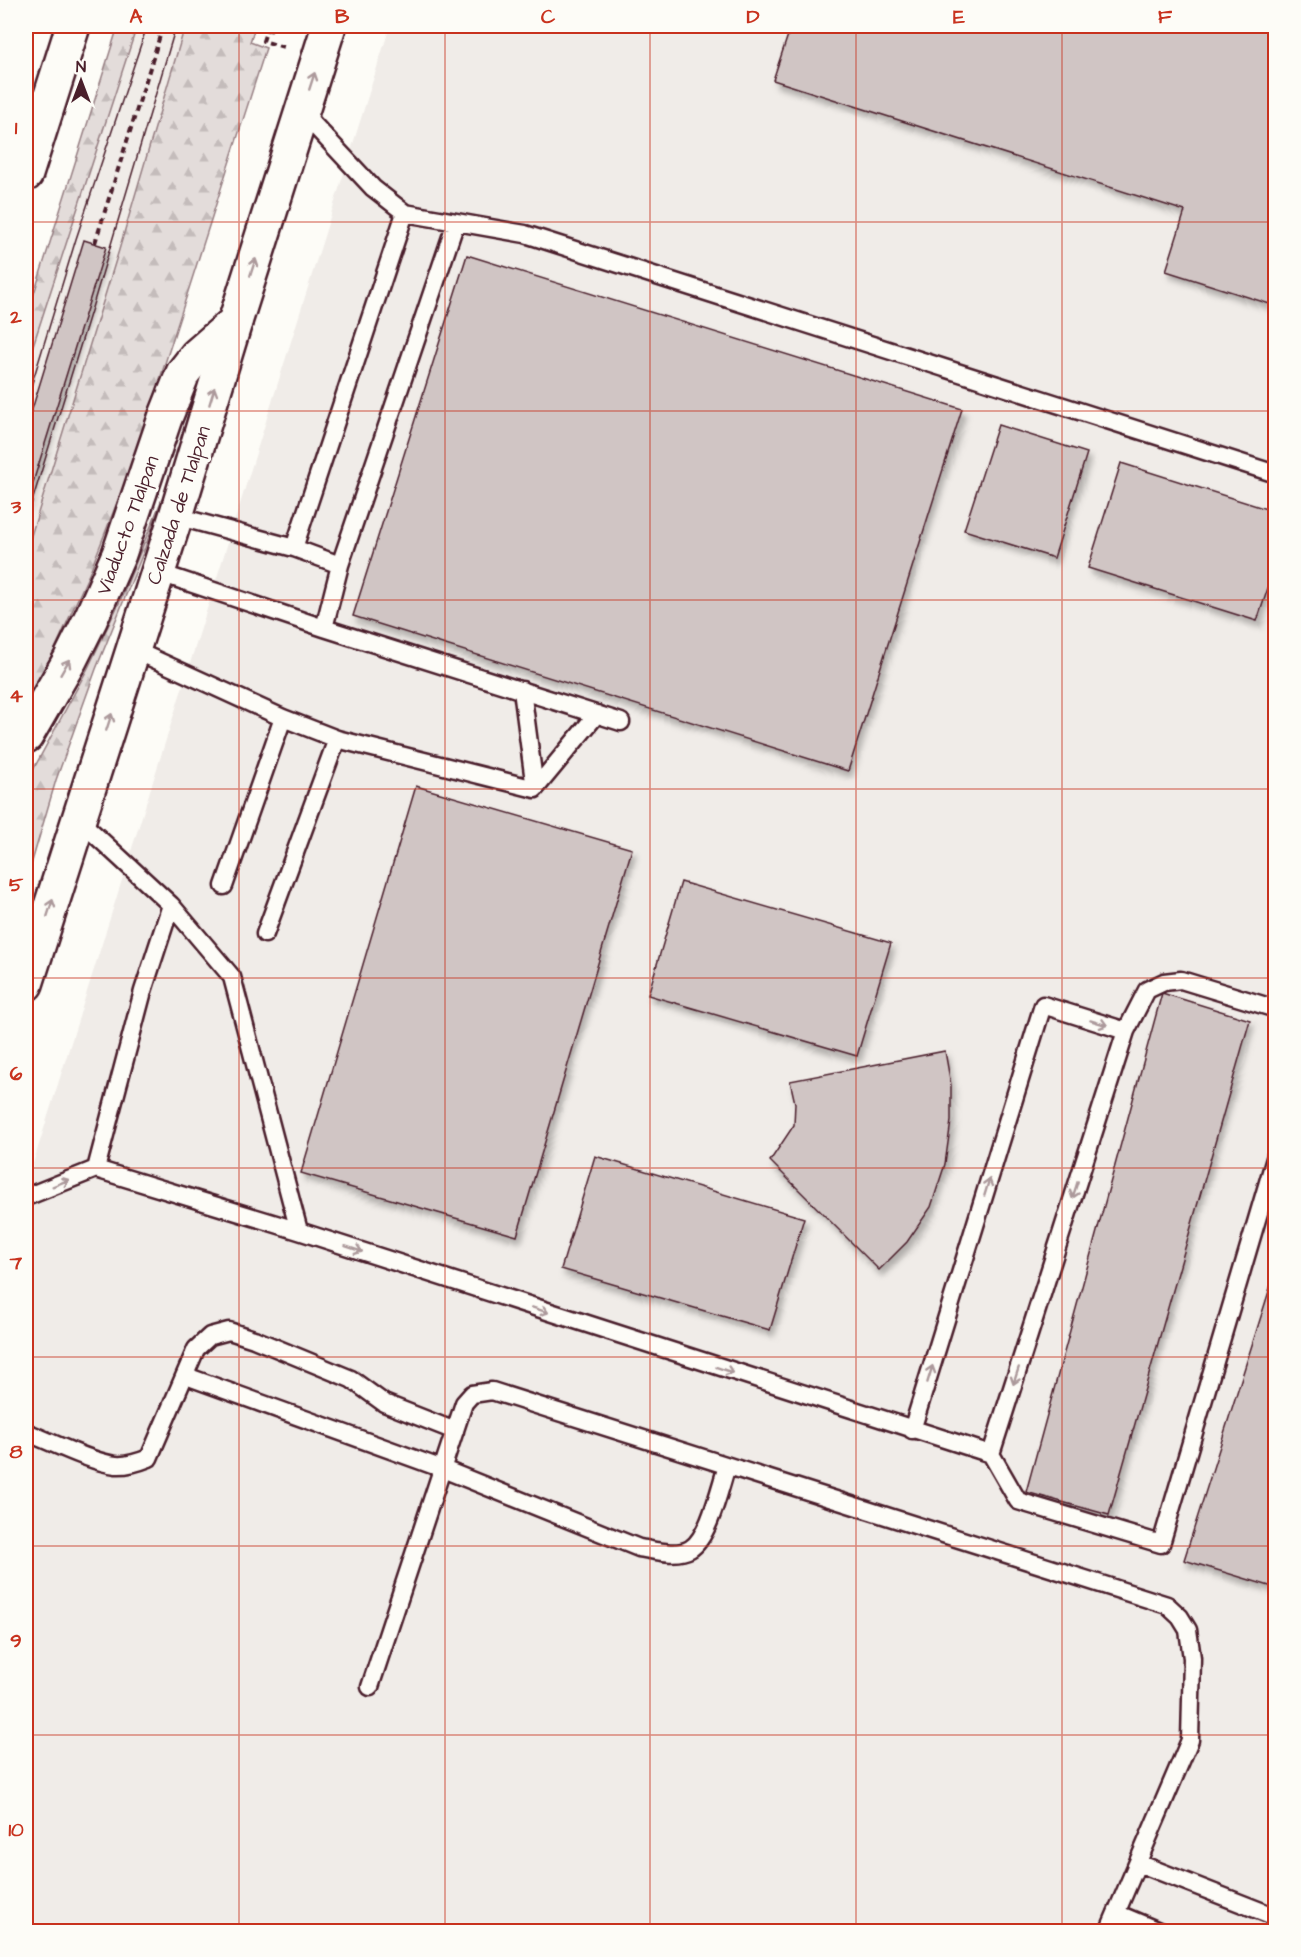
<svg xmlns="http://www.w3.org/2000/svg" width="1301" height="1957" font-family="'Architects Daughter',sans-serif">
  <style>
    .built { fill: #f0ece8 }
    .forest { fill: url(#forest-firs); stroke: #967e82; stroke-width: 1.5 }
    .building { fill: #d0c5c4; stroke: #4a1f2b; stroke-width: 1.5; filter: url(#shadow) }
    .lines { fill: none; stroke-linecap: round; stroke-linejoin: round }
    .lane-casing { stroke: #4a1f2b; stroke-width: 21 }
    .secondary-casing { stroke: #4a1f2b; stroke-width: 38 }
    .highway-casing { stroke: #4a1f2b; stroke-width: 38 }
    .path { stroke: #4a1f2b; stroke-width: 4; stroke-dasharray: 6 4.5; stroke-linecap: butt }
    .lane { stroke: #fdfcf7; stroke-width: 16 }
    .secondary { stroke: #fdfcf7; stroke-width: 33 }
    .highway { stroke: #fdfcf7; stroke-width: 33 }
    .tram { stroke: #4a1f2b; stroke-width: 1.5 }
    .oneway { stroke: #ac999b }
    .grid { fill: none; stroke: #c8321e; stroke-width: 1.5; stroke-opacity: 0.55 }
    .labels { text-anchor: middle; stroke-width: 6; stroke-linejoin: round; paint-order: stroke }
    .street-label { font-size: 20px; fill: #4a1f2b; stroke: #fdfcf7 }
    .neatline { fill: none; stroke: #c8321e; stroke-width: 2 }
    .grid-label { font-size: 20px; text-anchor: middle; font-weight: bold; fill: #c8321e }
  </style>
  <defs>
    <pattern id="forest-firs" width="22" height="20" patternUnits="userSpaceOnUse" patternTransform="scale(1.5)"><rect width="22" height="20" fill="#e3dcda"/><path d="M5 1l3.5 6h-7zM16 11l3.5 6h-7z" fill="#c4bcbb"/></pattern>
    <filter id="shadow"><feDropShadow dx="3.5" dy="6" stdDeviation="3" flood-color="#0004"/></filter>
  </defs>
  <rect width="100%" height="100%" fill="#fdfcf7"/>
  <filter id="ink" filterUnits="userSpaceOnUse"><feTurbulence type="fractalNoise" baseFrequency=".0167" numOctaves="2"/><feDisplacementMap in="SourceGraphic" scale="12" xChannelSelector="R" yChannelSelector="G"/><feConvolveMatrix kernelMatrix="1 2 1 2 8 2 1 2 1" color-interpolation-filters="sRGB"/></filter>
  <g filter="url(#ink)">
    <path class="built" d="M137,26H185L119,250L26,551V367Z
      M390,26H1275V1931L26,1932V1186Z"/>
    <path class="forest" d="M118,26H137L26,367V319Z
      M185,26H273L271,32L255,27L250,42L266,48L136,454L89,574L54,651L26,701V552L119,250Z
      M162,499L145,548L96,669L56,780L26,882V783L88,668L120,601Z"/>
    <path class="building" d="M791,26H1276V306L1166,271L1185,211L773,80Z
      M84,240L106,247L26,505V429Z
      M467,255L962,409L848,771L353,616Z
      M998,425L1087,453L1054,558L964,530Z
      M1121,463L1276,512V564L1257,621L1088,568Z
      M416,786L632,849L517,1236L301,1173Z
      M681,882L891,943L857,1056L648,995Z
      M1162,993L1250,1020L1109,1515L1026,1492Z
      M945,1051L951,1085V1121L945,1164L931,1207L907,1242L879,1270L770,1161L794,1125L795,1103L790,1081Z
      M595,1156L804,1218L770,1330L561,1269Z
      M1276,1269V1588L1184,1560Z"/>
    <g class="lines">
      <g class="lane-casing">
        <path id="lane" d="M302,112L373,188L405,213L525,234L1276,474
          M176,516L294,548L340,565L324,628
          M294,548L405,213
          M340,565L456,222
          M157,572L324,628L621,722
          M132,649L283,718L337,739L535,789L597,714
          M522,690L535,789
          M78,819L171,905
          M224,886L283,718
          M265,934L337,739
          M1126,1031L1147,990L1164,982L1181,980L1276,1009
          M96,1169L143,991L171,905L232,977L299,1231
          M26,1197L96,1169L299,1231L991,1454L1018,1501L1161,1544L1276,1155
          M186,1376L443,1469L639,1548C653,1550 676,1557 690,1549C709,1538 720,1487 727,1466
          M912,1430L1043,1005L1126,1031L991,1454
          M26,1432C49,1441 93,1463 116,1465C128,1466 139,1462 149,1458L196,1349L210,1336L229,1331L254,1339L351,1379L384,1403L455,1431
          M370,1687L464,1403L472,1394L492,1391L1167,1605L1180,1617L1188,1630L1192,1658L1190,1740L1108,1932
          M1138,1863L1276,1917
          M1116,1913L1161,1932"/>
      </g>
      <g class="secondary-casing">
        <path id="secondary" d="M26,984L176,516L235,322"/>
      </g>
      <g class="highway-casing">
        <path id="highway" d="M26,174L73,26
          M26,736L70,660L91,618L119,554L165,418L183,373L197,355L235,322L329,26"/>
      </g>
      <path class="path" d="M268,26L263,41L287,48
        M95,243L163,26"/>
      <use href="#lane" class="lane"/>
      <use href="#secondary" class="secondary"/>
      <use href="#highway" class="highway"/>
      <path class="tram" d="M26,403L76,239L147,26
        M26,521L95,298L176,26"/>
    </g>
    <defs><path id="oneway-shaft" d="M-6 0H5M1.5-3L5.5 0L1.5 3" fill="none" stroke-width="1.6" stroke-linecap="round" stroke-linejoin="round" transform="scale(1.5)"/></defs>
    <g class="oneway">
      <use href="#oneway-shaft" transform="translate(312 81) rotate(-72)"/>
      <use href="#oneway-shaft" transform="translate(253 267) rotate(-72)"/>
      <use href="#oneway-shaft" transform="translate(212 396) rotate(-73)"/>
      <use href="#oneway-shaft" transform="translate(65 667) rotate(-60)"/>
      <use href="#oneway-shaft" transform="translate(109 722) rotate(-72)"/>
      <use href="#oneway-shaft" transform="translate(50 908) rotate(-72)"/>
      <use href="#oneway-shaft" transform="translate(1099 1023) rotate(17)"/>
      <use href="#oneway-shaft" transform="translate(61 1183) rotate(-22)"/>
      <use href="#oneway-shaft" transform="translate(987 1187) rotate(-73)"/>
      <use href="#oneway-shaft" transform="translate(1075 1190) rotate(108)"/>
      <use href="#oneway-shaft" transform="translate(354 1249) rotate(18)"/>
      <use href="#oneway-shaft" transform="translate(540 1310) rotate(18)"/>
      <use href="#oneway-shaft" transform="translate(725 1370) rotate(18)"/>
      <use href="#oneway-shaft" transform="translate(930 1374) rotate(-73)"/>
      <use href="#oneway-shaft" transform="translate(1016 1376) rotate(108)"/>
    </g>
  </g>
  <path class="grid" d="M239,26V1932M445,26V1932M650,26V1932M856,26V1932M1062,26V1932M26,222H1276M26,411H1276M26,600H1276M26,789H1276M26,978H1276M26,1168H1276M26,1357H1276M26,1546H1276M26,1735H1276"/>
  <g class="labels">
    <g class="street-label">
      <text transform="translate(178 505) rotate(-72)" y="7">Calzada de Tlalpan</text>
      <text transform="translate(127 525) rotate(-70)" y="7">Viaducto Tlalpan</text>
    </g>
  </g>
  <rect width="1301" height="1957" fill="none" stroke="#fdfcf7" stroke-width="66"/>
  <g transform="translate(81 81)" stroke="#fdfcf7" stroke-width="4.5" paint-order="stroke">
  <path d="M0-4.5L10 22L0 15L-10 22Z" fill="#4a1f2b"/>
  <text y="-9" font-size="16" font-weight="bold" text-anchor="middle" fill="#4a1f2b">N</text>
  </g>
  <rect x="33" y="33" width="1235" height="1891" class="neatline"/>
  <g class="grid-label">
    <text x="136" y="23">A</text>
    <text x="342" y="23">B</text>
    <text x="548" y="23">C</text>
    <text x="753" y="23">D</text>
    <text x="959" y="23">E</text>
    <text x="1165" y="23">F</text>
    <text x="16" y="134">1</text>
    <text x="16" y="323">2</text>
    <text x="16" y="513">3</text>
    <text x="16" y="702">4</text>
    <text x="16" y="891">5</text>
    <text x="16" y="1080">6</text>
    <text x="16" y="1269">7</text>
    <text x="16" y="1458">8</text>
    <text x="16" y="1647">9</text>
    <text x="16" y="1836">10</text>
  </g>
</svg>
